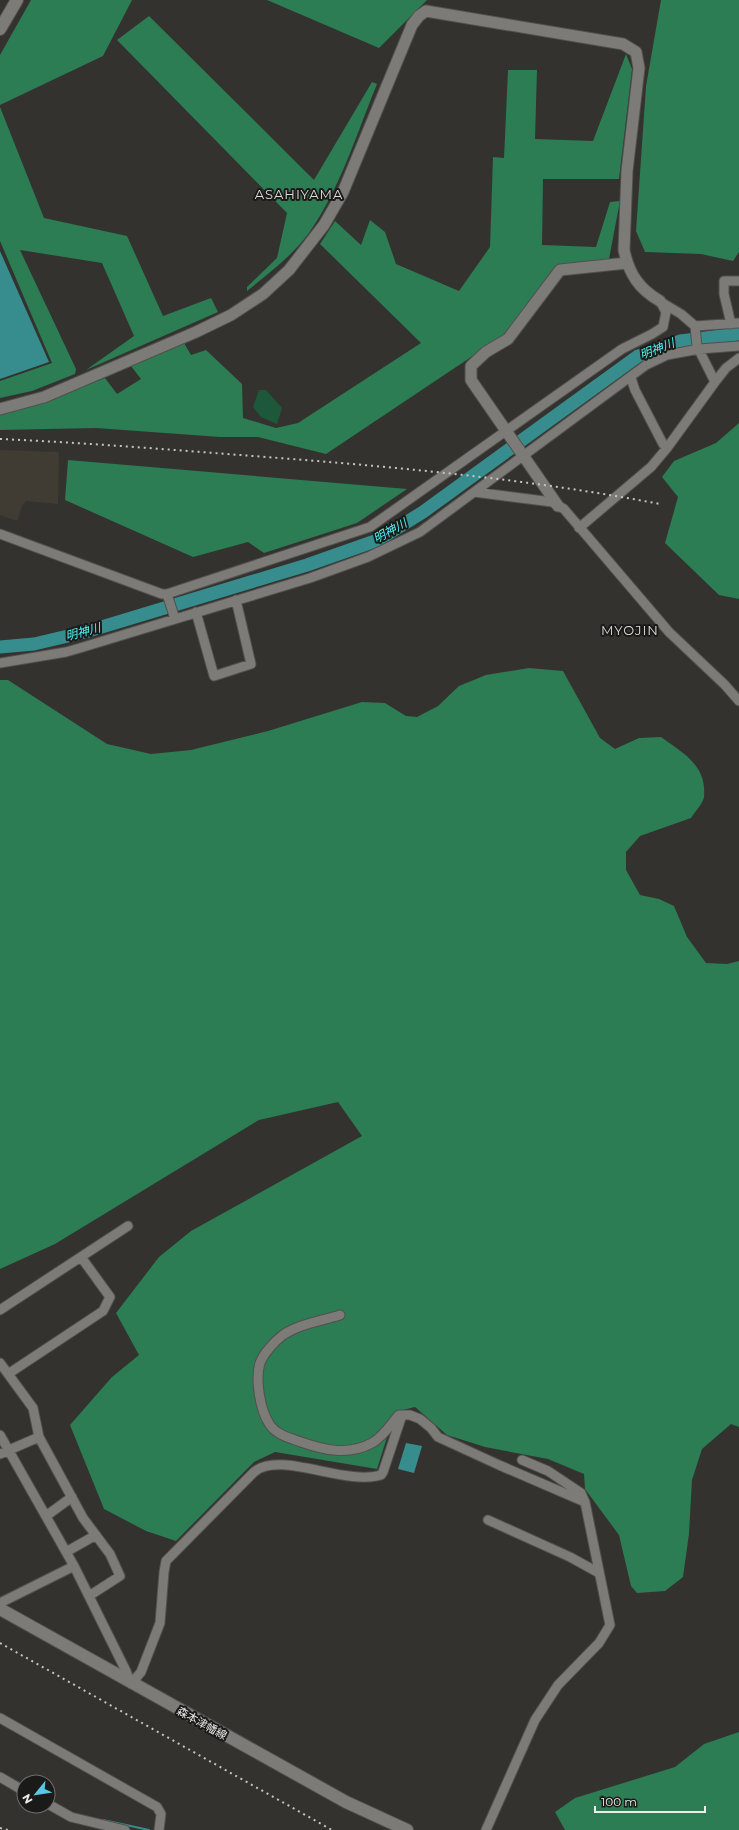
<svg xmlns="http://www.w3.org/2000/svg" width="739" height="1830" font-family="Montserrat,'Noto Sans JP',sans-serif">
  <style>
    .built { fill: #403b33 }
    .green { fill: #1d583a }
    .forest { fill: #2c7c54 }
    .water { fill: #378d8e }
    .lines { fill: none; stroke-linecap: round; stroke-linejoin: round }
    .stream { stroke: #378d8e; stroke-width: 2 }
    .river { stroke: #378d8e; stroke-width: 13 }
    .minor-casing { stroke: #52504e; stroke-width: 11 }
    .tertiary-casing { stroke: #52504e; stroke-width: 13 }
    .secondary-casing { stroke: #52504e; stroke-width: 14 }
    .minor { stroke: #7d7b78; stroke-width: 9 }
    .tertiary { stroke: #7d7b78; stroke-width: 11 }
    .secondary { stroke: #7d7b78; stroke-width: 12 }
    .rail { stroke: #c6c5c3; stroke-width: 2; stroke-dasharray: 2 4; stroke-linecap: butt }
    .labels { text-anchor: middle; stroke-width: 4; stroke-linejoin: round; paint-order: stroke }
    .street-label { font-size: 11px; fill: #efedec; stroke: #1a1a18 }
    .water-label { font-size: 12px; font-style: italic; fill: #52f4f7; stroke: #1a1a18 }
    .quarter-label { font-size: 13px; letter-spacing: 1px; fill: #dfddd9; stroke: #1a1a18 }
  </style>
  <rect width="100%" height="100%" fill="#33322f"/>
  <path class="built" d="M0,450L59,452L58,504L26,501L22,506L17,521L0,515Z"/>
  <path class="green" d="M259,390H266L282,408L277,424L261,417L253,407Z"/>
  <path class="forest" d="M31,0H132L103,56L0,105V55Z
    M267,0H427L379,48Z
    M661,0H739V252L733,261L701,254L645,252L636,231L646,86Z
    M149,16L314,180L372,82L377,84C357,133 340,189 309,233C292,256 269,273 247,291V287L277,258L287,213L117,40Z
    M626,54L632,69L619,179H543L542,245L596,247L610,202L620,201L609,259L557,265L504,335L326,454L258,437H220L96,428L0,430V412L27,408L105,378L117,394L141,379L131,366L184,343L191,355L206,350L242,384L243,418L276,428L298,423L421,343L320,244L335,221L361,245L370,220L385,232L396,264L459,291L490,247L493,157L504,158L508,70H537L535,139L593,141Z
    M0,107L44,218L127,236L163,316L211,298L218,312L86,370L134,336L102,263L20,250L76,369L75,374L32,391L0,398V381L52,363L0,241Z
    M739,423V599L719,595L665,543L678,497L662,477L674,461L716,443Z
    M68,460L407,489L357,523L264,553L248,542L193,557L65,500Z
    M529,668L563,671L600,738L615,749L639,738L661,737C683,753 707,765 704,797C703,803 695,812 691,818L640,836L626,852V870L640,895L659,899L674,906L687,937L706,963L727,964L739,961V1427L731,1424L702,1449L692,1480L689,1534L683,1577L665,1591L637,1593L631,1586L619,1535L585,1489L584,1474L548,1459L485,1447L447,1435L415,1407L395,1412L377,1469L275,1452L254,1462L176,1541L146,1531L104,1509L70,1425L112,1377L139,1355L116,1313L159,1257L191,1231L362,1136L338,1102L259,1120L55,1244L0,1269V680H8L107,744L151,754L191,750L268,731L362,702L385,703L406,716L417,717L438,706L459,686L486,675Z
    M739,1732V1830H565L555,1812L575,1798L675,1767L704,1744Z"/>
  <path class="water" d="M0,251L49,362L0,379Z
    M406,1443L422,1446L414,1473L398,1469Z"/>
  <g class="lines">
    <path class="stream" d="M103,1820L149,1830"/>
    <path class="river" d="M0,647L34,644L85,632L307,565L378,540L423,512L638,356L680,341L739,334"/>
    <g class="minor-casing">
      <path id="minor" d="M731,324L724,294V281H739
        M695,326L739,323
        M631,378L635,390L663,444L667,448
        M715,382L726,368L739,358
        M474,492L552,502L564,509L669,632L725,685L739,701
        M579,528L651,467L667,448L715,382L697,346L695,326L681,314L661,302
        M0,534L162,594H167L370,527L622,349L652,334L663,327L666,312L660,301
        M167,594L175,619
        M196,612L214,676L251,664L236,600
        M0,663L66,652L80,648L310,578L368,557L420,532L646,365L667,355L699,349L739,346
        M0,1310L128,1226
        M340,1315C321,1321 299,1324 283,1335C275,1341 263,1354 260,1363C255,1379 260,1411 270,1425C277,1435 290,1438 301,1442C324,1450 348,1456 372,1443C383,1437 391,1424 399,1415H410L420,1419L431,1428L438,1437L499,1465L585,1502L610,1625L599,1643L558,1685L535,1720L486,1830
        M0,1363L33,1408L39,1437L83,1518L110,1554L120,1576L89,1596
        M8,1374L103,1311L110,1297L81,1257
        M0,1435L74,1566L126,1671L131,1684L141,1672L160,1623L164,1572L166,1561L254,1472C279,1450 345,1486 381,1475L383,1472L402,1415
        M0,1454L39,1437
        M522,1460L548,1471L581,1493L585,1502
        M46,1516L72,1497
        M488,1520L570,1557L599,1573
        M66,1552L96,1535
        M0,1603L74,1566
        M0,1718L157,1807L161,1814L159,1830
        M0,1777L24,1791
        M48,1804L71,1817L125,1830"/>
    </g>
    <g class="tertiary-casing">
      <path id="tertiary" d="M0,409L44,397L196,332L231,315L263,294L289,270L324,225L343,192L412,25L419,16L426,11L623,44L636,52L639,68L627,171L624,250C629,274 639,289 660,301
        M558,506L471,380V366L486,352L508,339L560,270L627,263"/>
    </g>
    <g class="secondary-casing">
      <path id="secondary" d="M0,29L17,0
        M0,1609L346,1802L407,1830"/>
    </g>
    <use href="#minor" class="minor"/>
    <use href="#tertiary" class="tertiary"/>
    <use href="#secondary" class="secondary"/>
    <path class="rail" d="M0,439C93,443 186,451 279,458C407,468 534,480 660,504
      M0,1643L332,1830
      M0,1828L8,1830"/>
  </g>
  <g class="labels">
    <g class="street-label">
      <text transform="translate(202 1723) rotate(29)" y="4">森本津幡線</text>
    </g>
    <g class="water-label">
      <text transform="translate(657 349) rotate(-21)" y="4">明神川</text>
      <text transform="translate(390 531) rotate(-29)" y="4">明神川</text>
      <text transform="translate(83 632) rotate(-15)" y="4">明神川</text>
    </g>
    <g class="quarter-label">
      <text x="299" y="199">ASAHIYAMA</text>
      <text x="630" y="635">MYOJIN</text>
    </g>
  </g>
  <g transform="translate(36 1794) rotate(240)"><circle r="19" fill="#1a1a18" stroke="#6f6e6d"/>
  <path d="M0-3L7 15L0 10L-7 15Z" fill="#5bc7e7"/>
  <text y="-6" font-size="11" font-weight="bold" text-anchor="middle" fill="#efedec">N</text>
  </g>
  <path d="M595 1806v6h110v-6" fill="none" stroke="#efedec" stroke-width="2"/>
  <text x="601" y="1806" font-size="12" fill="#efedec" stroke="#1a1a18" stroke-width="3" paint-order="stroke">100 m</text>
</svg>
